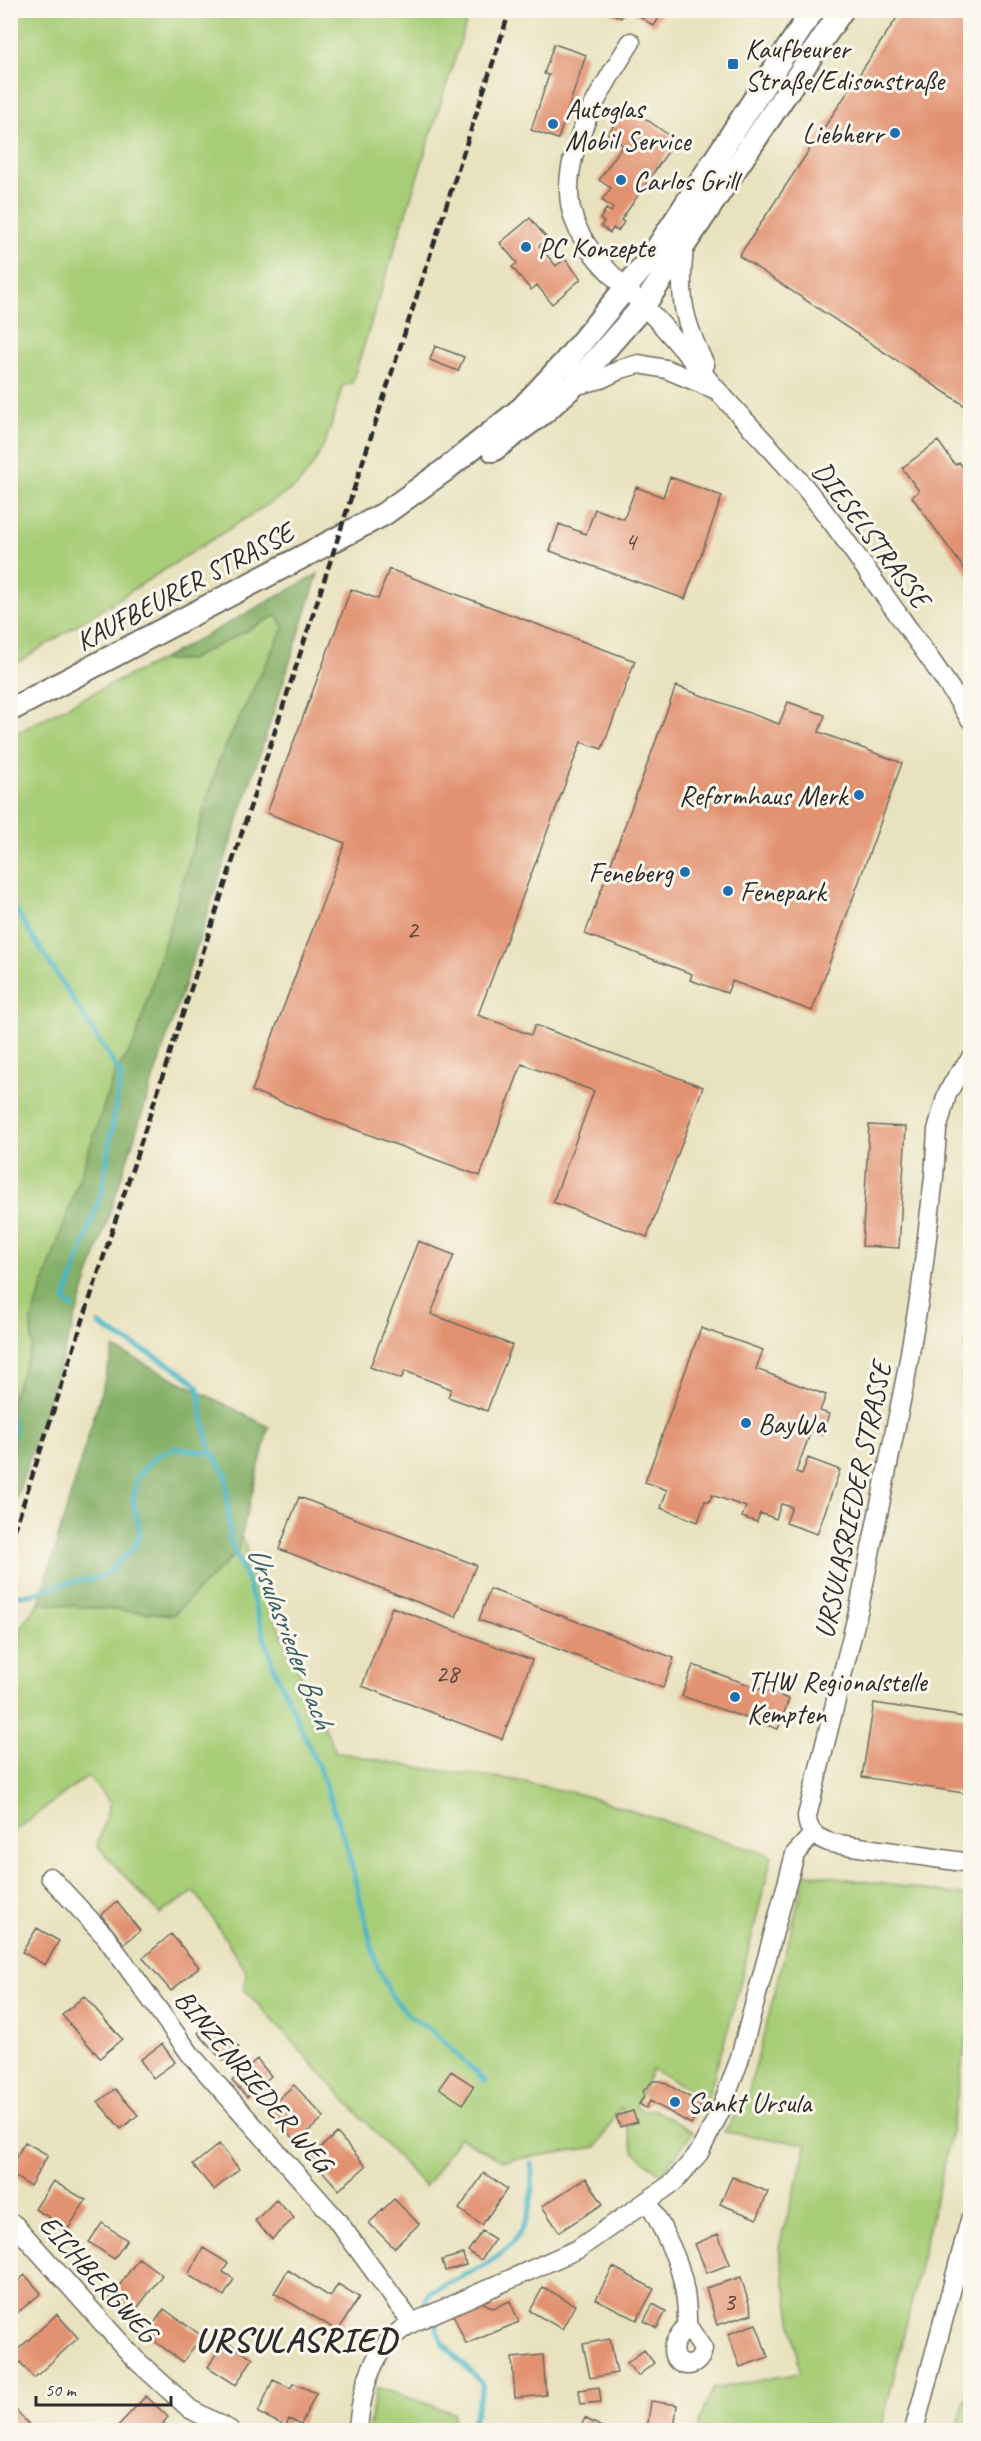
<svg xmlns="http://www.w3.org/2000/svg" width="981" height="2441" font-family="Caveat,sans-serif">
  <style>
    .green { fill: #a7cd77; stroke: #697c51; stroke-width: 1.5 }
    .forest { fill: #85b068; stroke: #586e4a; stroke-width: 1.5 }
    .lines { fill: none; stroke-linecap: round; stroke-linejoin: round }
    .stream { stroke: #4ab6c7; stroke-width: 5 }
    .building { fill: #e29271 }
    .minor-casing { stroke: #6e6b5f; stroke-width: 21 }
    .major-casing { stroke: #6e6b5f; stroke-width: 26 }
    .minor { stroke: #fff; stroke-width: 18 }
    .major { stroke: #fff; stroke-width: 22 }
    .rail { stroke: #2b2b2b; stroke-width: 4.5; stroke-dasharray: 9 4.5; stroke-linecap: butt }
    .poi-dot { fill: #1f6fb2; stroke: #fbf7ec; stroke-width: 2 }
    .labels { text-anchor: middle; stroke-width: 6; stroke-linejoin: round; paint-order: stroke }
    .number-label { font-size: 26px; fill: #59453c }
    .poi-label { font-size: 28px; fill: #2b2b2b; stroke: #fbf7ec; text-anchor: start }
    .street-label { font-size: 28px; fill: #2b2b2b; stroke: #fbf7ec }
    .water-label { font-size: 30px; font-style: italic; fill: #365c62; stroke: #fbf7ec }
    .district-label { font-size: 34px; font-weight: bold; letter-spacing: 1.5px; fill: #2b2b2b; stroke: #fbf7ec }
  </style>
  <rect width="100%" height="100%" fill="#fbf7ec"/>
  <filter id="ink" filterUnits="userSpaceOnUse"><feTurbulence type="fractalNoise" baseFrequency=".0167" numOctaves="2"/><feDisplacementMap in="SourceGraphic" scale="12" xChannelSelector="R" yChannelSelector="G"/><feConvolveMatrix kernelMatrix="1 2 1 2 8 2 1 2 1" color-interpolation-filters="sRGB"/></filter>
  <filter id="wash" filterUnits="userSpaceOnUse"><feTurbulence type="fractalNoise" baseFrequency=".008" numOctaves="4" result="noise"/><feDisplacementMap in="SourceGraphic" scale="24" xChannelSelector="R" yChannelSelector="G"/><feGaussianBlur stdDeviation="1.35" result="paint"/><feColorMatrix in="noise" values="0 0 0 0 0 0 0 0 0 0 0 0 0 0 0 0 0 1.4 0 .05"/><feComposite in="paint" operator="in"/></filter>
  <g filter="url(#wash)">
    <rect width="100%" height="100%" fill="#e9e2bf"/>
    <path class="green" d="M11,10L470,11L352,383L342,386C332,425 325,455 297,486L11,667Z
      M277,615L284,626L219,760L134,1045L115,1073L31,1321L32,1347L11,1401V736L87,696L161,660H189Z
      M241,1535L266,1600L336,1752L421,1768L515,1780L583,1795L772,1856L731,2019L707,2099L652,2069L636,2106L645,2112L653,2109L693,2132L661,2175L634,2152L627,2125L616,2116L623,2113L621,2106L597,2147L502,2161L459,2137L425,2187L244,1989L246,1971L195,1891L160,1914L97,1846L110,1803L88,1776L11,1833V1656L25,1621L39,1603L173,1615L237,1552Z
      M806,1873L970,1896V2017L949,2144L881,2430H698L700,2419L713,2389L800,2373L779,2247L807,2144L724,2132L747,2098Z
      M970,2385V2430H956Z
      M377,2387L454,2413L452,2430H368Z"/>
    <path class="forest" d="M318,574L305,615L11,1515V1401L32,1347L31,1321L115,1073L134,1045L219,760L284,626L277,615L189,660H161Z
      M114,1348L269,1427L237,1552L173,1615L39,1603Z"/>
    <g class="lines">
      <path class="stream" d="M10,901L121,1075L102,1190L65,1301L73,1308
        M99,1324C119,1341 191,1369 199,1390C201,1395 200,1402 201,1408C204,1423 208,1438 212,1453
        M10,1415L14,1431L10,1443
        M10,1595H31L61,1584L94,1579L107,1573L136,1545L140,1531L133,1501L137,1477L156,1456L177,1448L212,1453L226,1474L230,1540L247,1580L273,1665L322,1775L347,1847L376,1963L391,1995L408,2015L432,2031L485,2081
        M471,2430L483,2385L443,2343L426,2300L430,2292C494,2260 540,2248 531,2163"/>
    </g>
    <g id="blocks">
      <path class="building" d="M605,10H625L621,18Z
        M630,10H664L654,26Z
        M902,10H970V409L739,256Z
        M554,44L586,55L558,139L531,130L549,75L544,74Z
        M627,106L676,140L621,220L624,222L618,231L613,228L610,233L601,226L604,222L600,219L606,209L611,212L613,208L602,200L611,188L599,180L623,145L607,135Z
        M530,218L547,239L539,246L556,266L565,259L581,279L552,304L537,285L531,290L512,267L517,263L500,243Z
        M435,346L464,357L458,371L430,360Z
        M938,441L955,465L959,462L970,478V577L912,497L919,491L902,468Z
        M670,477L722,496L685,599L550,551L559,524L586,534L595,509L624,519L636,487L663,497Z
        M389,569L635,661L602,749L581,742L478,1015L531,1035L535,1025L703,1087L647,1237L553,1202L594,1091L522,1064L480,1176L252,1091L345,843L267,813L351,589L378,599Z
        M676,686L779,724L788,702L825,715L819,732L902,763L812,1011L732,981L727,993L690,980L692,974L585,934Z
        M869,1125L906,1127L899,1248L862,1246Z
        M418,1241L454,1255L431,1314L512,1345L487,1411L448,1397L451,1389L405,1371L401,1379L370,1367Z
        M969,1293H970V1375L963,1374Z
        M701,1328L763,1350L756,1369L826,1395L820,1411L829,1414L822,1435L811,1431L796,1472L802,1474L808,1458L840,1470L817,1534L786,1523L792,1507L781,1504L776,1519L760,1513L757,1522L742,1517L746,1507L712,1495L709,1502L705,1501L698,1522L661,1508L667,1490L645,1482Z
        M299,1497L476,1565L456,1617L279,1549Z
        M490,1589L674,1658L663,1688L479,1620Z
        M392,1607L532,1660L502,1739L362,1686Z
        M693,1665L789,1699L778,1729L682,1696Z
        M874,1703L970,1718V1794L862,1777Z
        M117,1902L140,1931L124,1944L101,1915Z
        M37,1928L59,1941L45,1965L22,1952Z
        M171,1934L199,1967L171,1991L143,1958Z
        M84,1996L122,2039L100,2058L62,2015Z
        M214,2019L239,2048L223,2061L198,2033Z
        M162,2044L175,2062L153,2078L140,2060Z
        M257,2059L271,2076L247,2097L232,2081Z
        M451,2071L474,2086L463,2104L439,2088Z
        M653,2081H661L702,2104L691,2124L650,2101L646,2108L639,2104L644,2097L643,2091Z
        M294,2085L324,2117L297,2142L267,2109Z
        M115,2089L138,2115L121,2129L98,2102Z
        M633,2111L637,2122L620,2127L616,2116Z
        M337,2133L366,2166L339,2190L310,2157Z
        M25,2142L48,2155L30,2186L10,2174V2167Z
        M219,2144L239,2169L214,2190L193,2165Z
        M484,2173L507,2189L482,2225L459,2209Z
        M732,2177L768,2192L757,2219L720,2204Z
        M586,2178L603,2204L559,2232L542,2206Z
        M53,2181L86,2200L68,2229L35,2209Z
        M394,2199L419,2224L394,2248L369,2223Z
        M276,2200L294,2218L272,2239L255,2221Z
        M102,2223L127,2240L114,2259L89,2242Z
        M482,2231L495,2239L481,2260L468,2251Z
        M718,2234L730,2264L707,2273L695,2244Z
        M203,2248L228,2263L223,2272L234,2279L224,2296L188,2275Z
        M463,2254L466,2265L445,2271L442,2260Z
        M139,2258L162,2275L130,2318L108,2301Z
        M613,2267L654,2289L637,2320L596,2299Z
        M288,2270L330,2297L338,2284L359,2297L338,2331L274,2293Z
        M25,2275L41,2293L10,2319V2288Z
        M741,2277L752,2314L717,2325L706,2288Z
        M543,2287L575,2305L562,2329L530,2311Z
        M510,2301L519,2322L466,2344L453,2314L482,2302L493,2308Z
        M653,2304L666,2311L657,2328L644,2321Z
        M164,2309L202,2336L183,2362L146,2335Z
        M57,2314L78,2338L34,2378L13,2354Z
        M756,2324L768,2357L740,2367L728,2334Z
        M610,2339L617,2373L590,2378L583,2344Z
        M224,2341L253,2358L236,2385L208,2367Z
        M644,2350L654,2363L638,2376L627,2363Z
        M543,2355L546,2395L515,2398L512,2358Z
        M273,2380L291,2388L293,2383L316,2393L301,2424L289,2419L286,2426L258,2413Z
        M599,2387L601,2402L581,2404L579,2390Z
        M146,2396L168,2417L163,2423L172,2430H114Z
        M651,2401L677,2405L674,2430H647Z
        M15,2409L34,2430H10V2413Z
        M585,2418L607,2430H579Z"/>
    </g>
  </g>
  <g filter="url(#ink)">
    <use href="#blocks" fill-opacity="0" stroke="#6e6b5f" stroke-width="1.5"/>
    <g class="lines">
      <g class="minor-casing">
        <path id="minor" d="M631,42C602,87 559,154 571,209C581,256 629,288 659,322C680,345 698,368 718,391C743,419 768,445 792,472C825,510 853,551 882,592C912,634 943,675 970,719
          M684,249C678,298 684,322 705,365
          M573,386L601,379L621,369L639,364L666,369L714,389
          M970,1060L956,1078L947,1094L937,1130L934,1177L921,1288L906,1376L859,1608L807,1816C807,1832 817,1838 831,1843L970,1863
          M50,1877L105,1936L191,2055L336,2219L412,2323
          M648,2201C671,2246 688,2272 687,2325
          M15,2225L135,2359L190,2409L230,2430
          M687,2325L703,2349C699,2375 668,2366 674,2345C677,2338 683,2331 687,2325Z
          M358,2430C361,2389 373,2344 412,2323L578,2249L674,2182L699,2153L719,2114L739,2061L795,1854L813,1834
          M914,2430L970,2220"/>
      </g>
      <g class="major-casing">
        <path id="major" d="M493,450L543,413L573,386L644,305L842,10
          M10,710L384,514L445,470L522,408L565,362L652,256L813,10"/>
      </g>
      <use href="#minor" class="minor"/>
      <use href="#major" class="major"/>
      <path class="rail" d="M10,1544L510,10"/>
    </g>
  </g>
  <g class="poi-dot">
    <rect x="727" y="58" width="12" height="12" rx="3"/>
    <circle cx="553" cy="124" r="6"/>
    <circle cx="895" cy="133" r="6"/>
    <circle cx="621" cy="180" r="6"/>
    <circle cx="526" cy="247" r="6"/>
    <circle cx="859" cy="795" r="6"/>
    <circle cx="685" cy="872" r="6"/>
    <circle cx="728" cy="891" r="6"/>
    <circle cx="746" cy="1423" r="6"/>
    <circle cx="735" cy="1697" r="6"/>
    <circle cx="675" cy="2102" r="6"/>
  </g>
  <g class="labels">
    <g class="number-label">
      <text x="630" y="550">4</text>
      <text x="412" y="938">2</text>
      <text x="447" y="1682">28</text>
      <text x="729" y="2310">3</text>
    </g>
    <g class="poi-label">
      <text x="745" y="58">Kaufbeurer<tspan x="745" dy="32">Straße/Edisonstraße</tspan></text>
      <text x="565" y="118">Autoglas<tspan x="565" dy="32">Mobil Service</tspan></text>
      <text x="883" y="143" text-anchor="end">Liebherr</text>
      <text x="633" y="190">Carlos Grill</text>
      <text x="538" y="257">PC Konzepte</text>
      <text x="847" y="805" text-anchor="end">Reformhaus Merk</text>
      <text x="673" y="882" text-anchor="end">Feneberg</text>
      <text x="740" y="901">Fenepark</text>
      <text x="758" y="1433">BayWa</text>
      <text x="747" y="1691">THW Regionalstelle<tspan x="747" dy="32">Kempten</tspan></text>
      <text x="687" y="2112">Sankt Ursula</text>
    </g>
    <g class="street-label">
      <text transform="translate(872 534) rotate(53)" y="10">DIESELSTRASSE</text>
      <text transform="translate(184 586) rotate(-28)" y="10">KAUFBEURER STRASSE</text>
      <text transform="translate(852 1500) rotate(-78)" y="10">URSULASRIEDER STRASSE</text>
      <text transform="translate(254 2080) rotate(50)" y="10">BINZENRIEDER WEG</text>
      <text transform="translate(99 2278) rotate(48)" y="10">EICHBERGWEG</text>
    </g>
    <g class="water-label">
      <text transform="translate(291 1637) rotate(69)" y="10">Ursulasrieder Bach</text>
    </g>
    <g class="district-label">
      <text x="296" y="2351">URSULASRIED</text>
    </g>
  </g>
  <rect width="981" height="2441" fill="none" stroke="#fbf7ec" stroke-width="36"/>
  <path d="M36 2396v9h135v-9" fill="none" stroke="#2b2b2b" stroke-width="3"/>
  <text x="45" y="2396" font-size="18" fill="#2b2b2b" stroke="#fbf7ec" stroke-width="4.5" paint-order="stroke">50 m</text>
</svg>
